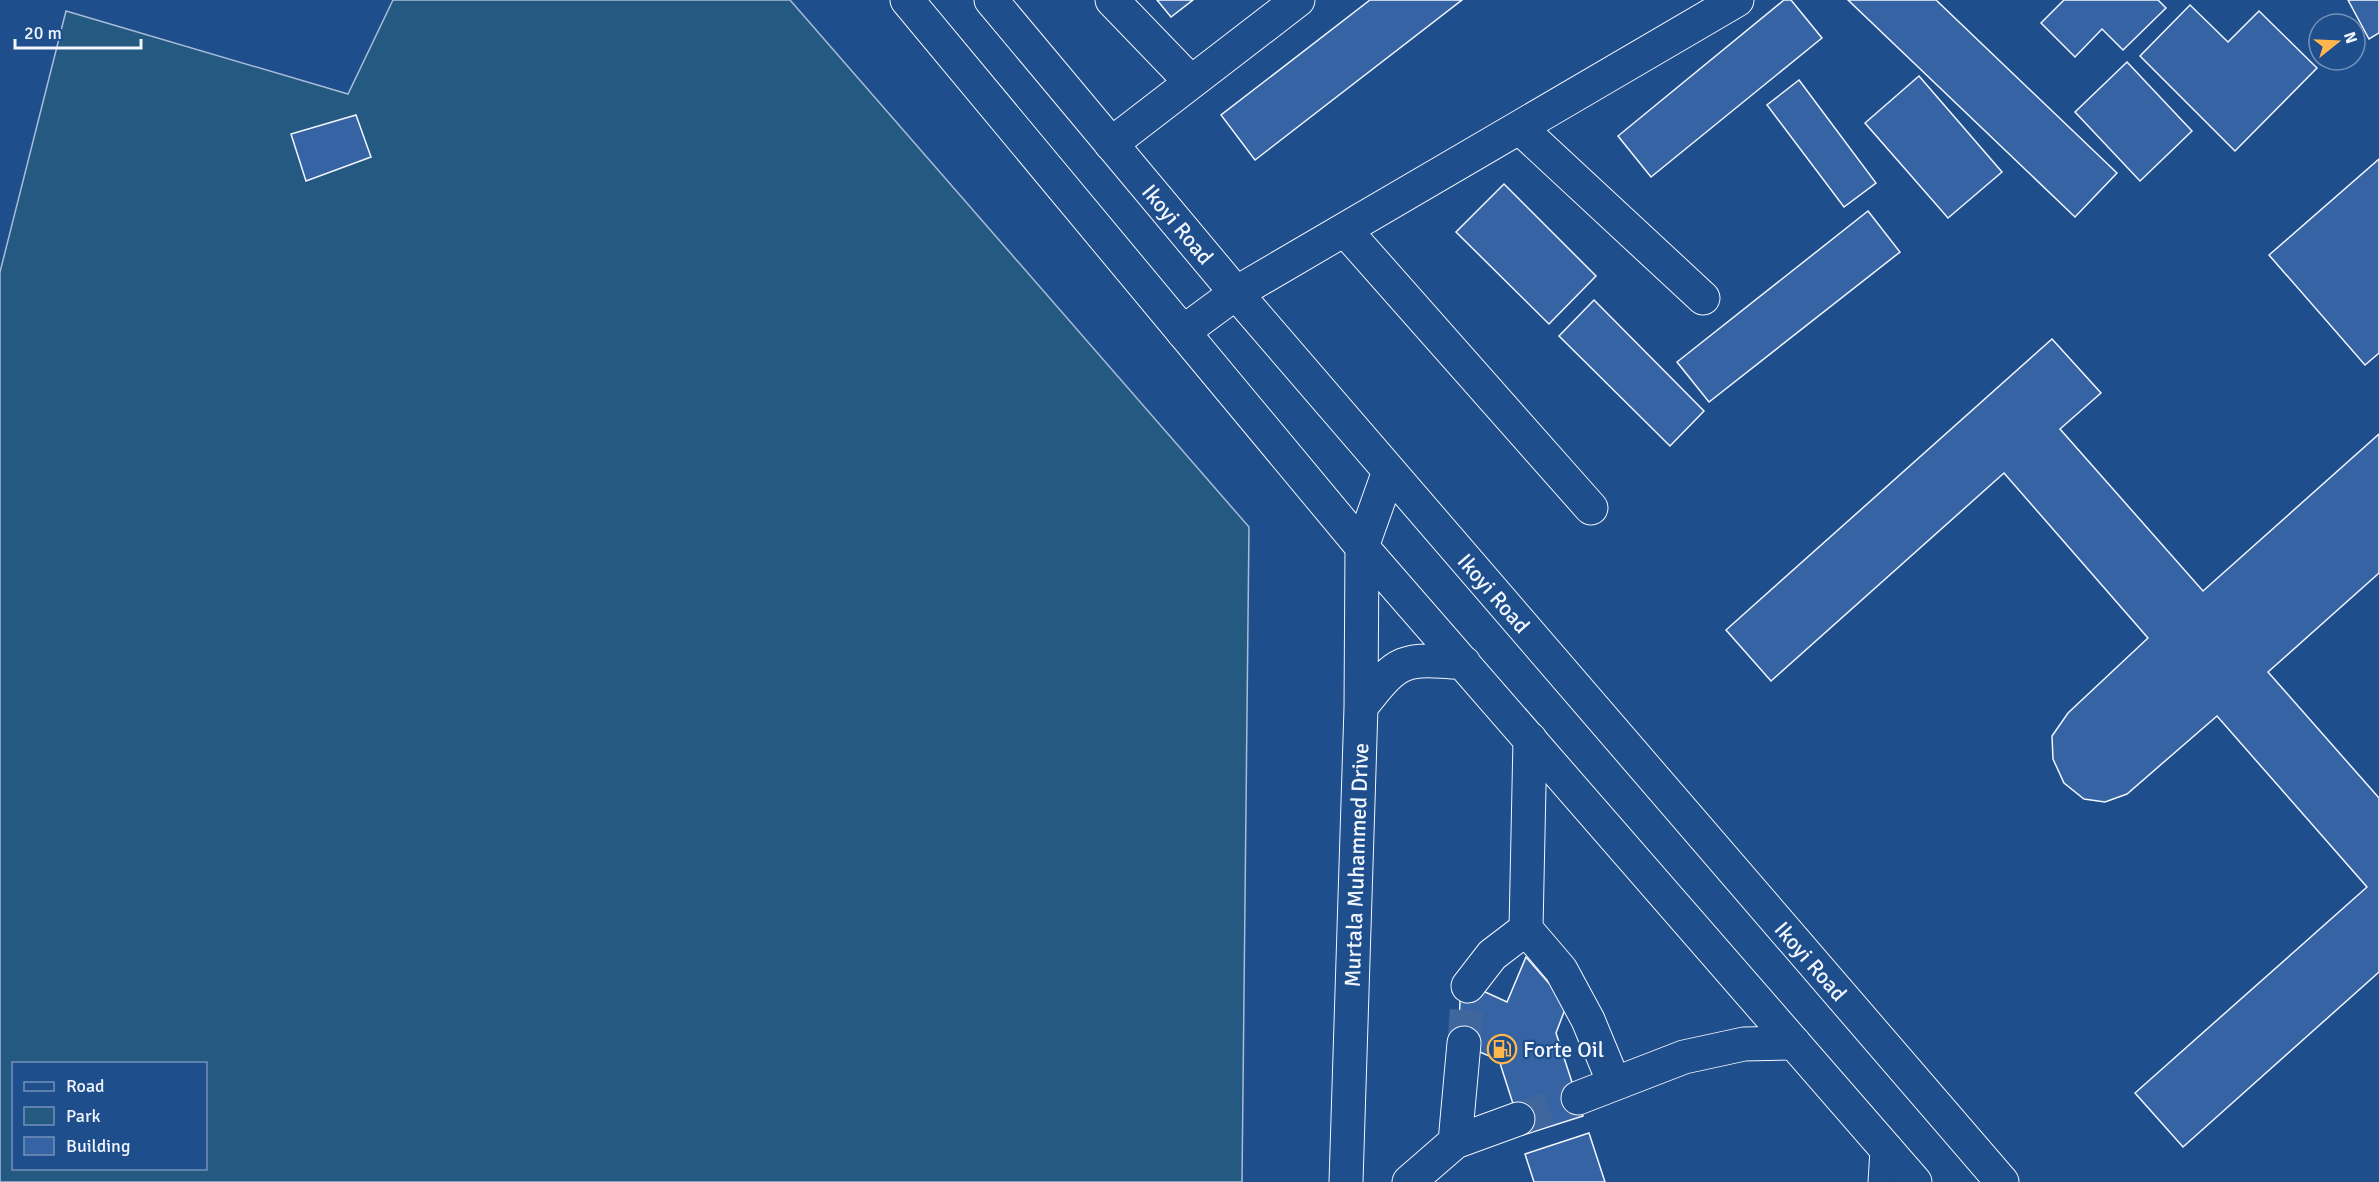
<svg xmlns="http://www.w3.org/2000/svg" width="2379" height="1182" font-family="Signika,sans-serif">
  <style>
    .green { fill: #245a82; stroke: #a8bbd7; stroke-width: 1.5; fill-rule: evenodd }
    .building { fill: #3563a3; stroke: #f2f6ff; stroke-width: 1.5 }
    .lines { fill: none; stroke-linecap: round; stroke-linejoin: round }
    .minor-tunnel { stroke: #3f679d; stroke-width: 33; stroke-dasharray: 33 16; stroke-linecap: butt }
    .minor-casing { stroke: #f2f6ff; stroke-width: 35 }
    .major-casing { stroke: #f2f6ff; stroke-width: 35 }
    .minor { stroke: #1f4e8c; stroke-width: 33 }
    .major { stroke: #1f4e8c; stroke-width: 33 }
    .labels { text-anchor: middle; stroke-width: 4.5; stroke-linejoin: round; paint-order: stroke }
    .street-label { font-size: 22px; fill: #f2f6ff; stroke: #1f4e8c }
    .poi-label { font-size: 22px; fill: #f2f6ff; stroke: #1f4e8c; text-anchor: start }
  </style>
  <rect width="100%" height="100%" fill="#1f4e8c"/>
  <path class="green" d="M393,0H790L1249,527L1242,1182H0V272L66,11L348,94ZM14,1064H206V1168H14Z"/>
  <path class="building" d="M1157,0H1193L1171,17Z
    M1370,0H1462L1255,160L1221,115Z
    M1784,0H1791L1822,38L1651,177L1618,136Z
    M1848,0H1936L2117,173L2075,217Z
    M2064,0H2158L2166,8L2123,50L2102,29L2075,57L2041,23Z
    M2348,0H2379V33L2369,39Z
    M2190,5L2228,42L2259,11L2317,68L2235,151L2140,56Z
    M2127,62L2192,131L2140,181L2075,112Z
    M1919,76L2002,172L1948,218L1865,123Z
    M1799,80L1876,183L1844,207L1767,105Z
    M356,115L371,157L306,181L291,134Z
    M2379,159V353L2365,365L2269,255Z
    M1504,184L1596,276L1549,324L1456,232Z
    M1868,211L1900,252L1709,402L1677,362Z
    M1594,300L1704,411L1670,446L1559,336Z
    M2052,339L2101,393L2060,429L2203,591L2379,434V573L2268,672L2379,798V972L2183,1147L2135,1093L2367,887L2217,716L2127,794L2105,802L2084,799L2064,783L2053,759L2052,736L2068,713L2148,638L2004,473L1771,681L1726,630Z
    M1526,957L1567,1004L1556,1033L1583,1116L1523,1135L1499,1060L1458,1043L1461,981L1507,1002Z
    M1589,1133L1605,1182H1534L1525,1154Z"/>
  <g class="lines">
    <path class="minor-tunnel" d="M1464,1043L1468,986
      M1518,1119L1578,1098"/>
    <g class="minor-casing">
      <path id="minor" d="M1112,0L1191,82
        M1520,128L1703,298
        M1111,144L1298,0
        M1345,230L1591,508
        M1183,332L1236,293L1737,0
        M1526,929L1561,970L1588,1020L1614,1083
        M1468,986L1492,955L1526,929L1530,739
        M1578,1098L1684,1057L1744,1044L1794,1043
        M1455,1142L1464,1043
        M1409,1182L1455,1142L1518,1119
        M1885,1182L1887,1150"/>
    </g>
    <g class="major-casing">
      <path id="major" d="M907,0L1362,547L1915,1182
        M991,0L1236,293L2002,1182
        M1361,707C1399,658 1402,658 1464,663
        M1346,1182L1361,707L1362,547L1389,471"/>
    </g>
    <use href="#minor" class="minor"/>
    <use href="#major" class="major"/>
  </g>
  <defs>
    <g id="fuel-ring" transform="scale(1.5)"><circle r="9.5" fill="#1f4e8c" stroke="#ffb74d" stroke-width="1.5"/><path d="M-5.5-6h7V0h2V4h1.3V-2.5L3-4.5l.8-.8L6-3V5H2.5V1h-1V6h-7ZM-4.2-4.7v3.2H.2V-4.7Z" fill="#ffb74d"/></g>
  </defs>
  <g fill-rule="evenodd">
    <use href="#fuel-ring" x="1502" y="1049"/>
  </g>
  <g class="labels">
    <g class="street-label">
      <text transform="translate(1178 224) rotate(50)" y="8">Ikoyi Road</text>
      <text transform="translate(1494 593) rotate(49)" y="8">Ikoyi Road</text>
      <text transform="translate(1356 865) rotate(-88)" y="8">Murtala Muhammed Drive</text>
      <text transform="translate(1811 961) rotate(49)" y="8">Ikoyi Road</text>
    </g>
    <g class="poi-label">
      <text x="1523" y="1057">Forte Oil</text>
    </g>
  </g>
  <rect x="12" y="1062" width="195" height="108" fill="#1f4e8c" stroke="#7391ba" stroke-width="1.5"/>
  <rect x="24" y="1082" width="30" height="9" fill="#1f4e8c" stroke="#7391ba" stroke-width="1.5"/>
  <text x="66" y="1092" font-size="18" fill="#f2f6ff">Road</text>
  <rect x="24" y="1107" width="30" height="18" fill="#245a82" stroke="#7391ba" stroke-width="1.5"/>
  <text x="66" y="1122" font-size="18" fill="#f2f6ff">Park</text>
  <rect x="24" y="1137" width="30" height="18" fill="#3563a3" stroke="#7391ba" stroke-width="1.5"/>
  <text x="66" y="1152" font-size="18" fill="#f2f6ff">Building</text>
  <g transform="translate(2337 42) rotate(72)"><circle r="28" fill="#1f4e8c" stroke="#7391ba" stroke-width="1.5"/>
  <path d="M0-4.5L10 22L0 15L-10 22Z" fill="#ffb74d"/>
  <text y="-9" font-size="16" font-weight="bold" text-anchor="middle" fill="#f2f6ff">N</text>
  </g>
  <path d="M15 39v9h126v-9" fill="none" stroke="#f2f6ff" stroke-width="3"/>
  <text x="24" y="39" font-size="18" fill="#f2f6ff" stroke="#1f4e8c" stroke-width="4.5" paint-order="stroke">20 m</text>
</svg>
